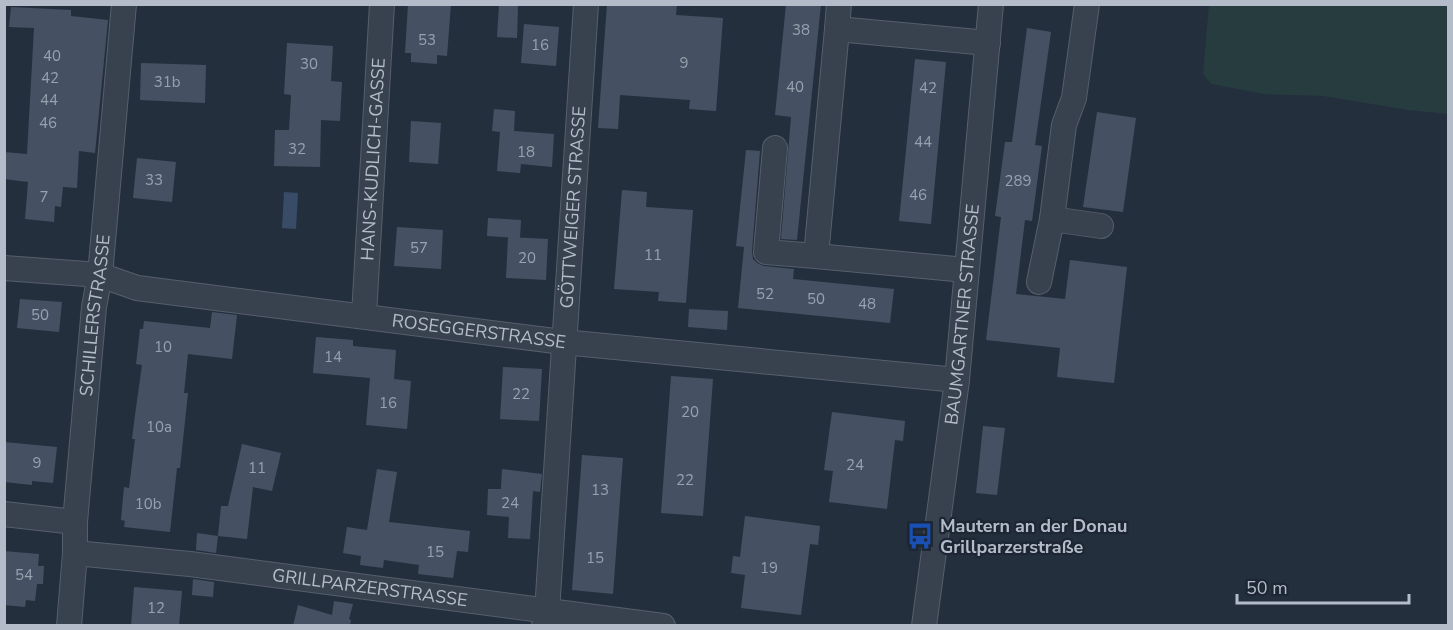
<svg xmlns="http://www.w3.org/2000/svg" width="1453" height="630" font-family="'Nunito Sans',sans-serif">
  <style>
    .green { fill: #263c3f }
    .water { fill: #394c67 }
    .building { fill: #455162 }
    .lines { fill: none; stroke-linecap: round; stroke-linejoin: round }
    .minor-casing { stroke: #565f6c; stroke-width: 26 }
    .minor { stroke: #38414e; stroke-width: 24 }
    .labels { text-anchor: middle; stroke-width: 4.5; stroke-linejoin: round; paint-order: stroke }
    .number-label { font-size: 15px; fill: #98a1af }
    .street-label { font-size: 18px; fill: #b4bcc9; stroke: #1d2633 }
    .poi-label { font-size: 18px; font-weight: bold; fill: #b4bcc9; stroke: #1d2633; text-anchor: start }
  </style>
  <rect width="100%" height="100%" fill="#242f3e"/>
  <path class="green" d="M1209,5H1448V114L1408,110L1323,96L1264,94L1211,84L1203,74Z"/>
  <path class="water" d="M284,192L298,193L296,229L282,228Z"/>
  <path class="building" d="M408,4H451L447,56L437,55V64L411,62V53H405Z
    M607,4H677L676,15L723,18L716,111L689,109L690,100L620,95L618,129L598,128Z
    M786,4H821L797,240L781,239L791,117L775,115Z
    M499,5L518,6L517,38L497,37Z
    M11,7L71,10V16L108,20L95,153L79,151L77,188L63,187L61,207L55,206L54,222L25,219L28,182L4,179V152L27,154L34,28L9,27Z
    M524,24L559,27L556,66L521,63Z
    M1027,28L1051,32L1035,145L1042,146L1032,221L1025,220L1016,294L1065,299L1070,260L1127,267L1114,383L1057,377L1060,348L986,340L1001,217L995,216L1005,142H1012Z
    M287,43L333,46L331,81L342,82L340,121L321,120L320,167L274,166L275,130H289L291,95L284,94Z
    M915,59L946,62L931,224L899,221Z
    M141,63L206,65L205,103L140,100Z
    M494,109L515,111L514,131L554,134L552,167L521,164L520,173L497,171L500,132L492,131Z
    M1097,112L1136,118L1123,212L1083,207Z
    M411,121L441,123L438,164L409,162Z
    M746,150L760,151L752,251L753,259L757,263L764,266L794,269L793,279L894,289L890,323L738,308L744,247L736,246Z
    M137,158L176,162L172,202L133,198Z
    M622,190L647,192L646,207L693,210L686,303L658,301L659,292L614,289Z
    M488,218L521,220L520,238L487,236Z
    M397,227L443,230L441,269L394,266Z
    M508,237L548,239L546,280L506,278Z
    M20,299L62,302L59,332L17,328Z
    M689,309L728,311L727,330L688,327Z
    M212,312L237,315L232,359L188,354L184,393H188L180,468H177L170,532L124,527L125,521L121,520L124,487L129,488L135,439H132L135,415L142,365L136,364L140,329H143L144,321L210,328Z
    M316,337L353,340V346L396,350L394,379L411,381L407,429L366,425L370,378L313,373Z
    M503,367L542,369L539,421L500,419Z
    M671,376L713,379L703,516L661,513Z
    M832,412L905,421L903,441L895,440L887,509L829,502L833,471L824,470Z
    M983,426L1005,428L997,495L976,493Z
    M4,442L57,447L53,483L32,481V485L4,482Z
    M242,444L281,453L272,491L253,487L247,539L218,536L221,506H228Z
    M582,455L623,458L613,594L572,590Z
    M377,469L397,472L389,522L470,531L468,552L457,551L453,578L418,574L419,565L384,560L383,568L360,565L361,556L343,553L347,527L367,530Z
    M502,469L542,474L540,492L533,491L530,539L508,538L509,517L487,515L488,489H501Z
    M745,516L820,526L818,545L810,544L801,615L741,608L745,575L731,573L733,556L740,557Z
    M197,533L218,536L216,553L196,550Z
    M4,551L39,554L38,566H44L43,584H37L35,601L26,600L25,607L4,605Z
    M193,579L214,582L213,597L192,595Z
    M134,587L182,591L179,626H131Z
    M334,601L353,604L349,619L351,620L350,626H293L298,605L332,615Z"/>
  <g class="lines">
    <g class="minor-casing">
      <g id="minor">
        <path d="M839,4L837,29L988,43"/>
        <path d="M837,29L816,256L966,270"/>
        <path d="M775,148L766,252L816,256"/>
        <path d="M1052,219L1101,226"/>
        <path id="s1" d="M4,268L100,275L137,288L563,342L957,380"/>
        <path d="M1039,282L1052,219L1064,125L1074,98L1087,4"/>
        <path id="s2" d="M364,315L382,4"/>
        <path d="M4,514L75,522"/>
        <path id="s3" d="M75,553L190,564L663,626"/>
        <path id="s4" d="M69,626L75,553V522L94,307L100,275L124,4"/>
        <path id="s5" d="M544,626L547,612L586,4"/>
        <path id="s6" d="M924,626L957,380L991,4"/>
      </g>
    </g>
    <use href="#minor" class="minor"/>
  </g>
  <defs>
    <g id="bus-bare" transform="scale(2.07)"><path d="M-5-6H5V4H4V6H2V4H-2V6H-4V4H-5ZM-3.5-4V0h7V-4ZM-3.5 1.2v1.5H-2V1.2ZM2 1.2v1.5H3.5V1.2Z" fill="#1a4fb4" stroke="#1d2633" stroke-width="2.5" paint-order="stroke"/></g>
  </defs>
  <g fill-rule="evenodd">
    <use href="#bus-bare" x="920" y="536"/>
  </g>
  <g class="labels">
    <g class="number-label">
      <text x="801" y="35">38</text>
      <text x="427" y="45">53</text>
      <text x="540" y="50">16</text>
      <text x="52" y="61">40</text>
      <text x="684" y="68">9</text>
      <text x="309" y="69">30</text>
      <text x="50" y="83">42</text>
      <text x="167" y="87">31b</text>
      <text x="795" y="92">40</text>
      <text x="928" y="93">42</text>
      <text x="49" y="105">44</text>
      <text x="48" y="128">46</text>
      <text x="923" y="147">44</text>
      <text x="297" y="154">32</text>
      <text x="526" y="157">18</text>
      <text x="154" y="185">33</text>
      <text x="1018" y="186">289</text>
      <text x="918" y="200">46</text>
      <text x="44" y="202">7</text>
      <text x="419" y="253">57</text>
      <text x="653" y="260">11</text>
      <text x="527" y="263">20</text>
      <text x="765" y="299">52</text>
      <text x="816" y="304">50</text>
      <text x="867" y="309">48</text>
      <text x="40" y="320">50</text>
      <text x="163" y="352">10</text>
      <text x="333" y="362">14</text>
      <text x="521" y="399">22</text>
      <text x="388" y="408">16</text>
      <text x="690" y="417">20</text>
      <text x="159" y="432">10a</text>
      <text x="37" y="468">9</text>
      <text x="855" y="470">24</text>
      <text x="257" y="473">11</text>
      <text x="685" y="485">22</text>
      <text x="600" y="495">13</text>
      <text x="510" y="508">24</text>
      <text x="148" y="509">10b</text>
      <text x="435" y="557">15</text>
      <text x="595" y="563">15</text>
      <text x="769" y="573">19</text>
      <text x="24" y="580">54</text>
      <text x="156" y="613">12</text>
    </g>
    <g class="street-label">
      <text dy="6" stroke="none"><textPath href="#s2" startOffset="156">HANS-KUDLICH-GASSE</textPath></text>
      <text dy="6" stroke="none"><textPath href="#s5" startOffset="420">GÖTTWEIGER STRASSE</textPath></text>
      <text dy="6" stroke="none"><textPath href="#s4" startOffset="312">SCHILLERSTRASSE</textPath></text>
      <text dy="6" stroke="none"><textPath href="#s6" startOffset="314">BAUMGARTNER STRASSE</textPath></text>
      <text dy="6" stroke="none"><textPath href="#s1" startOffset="480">ROSEGGERSTRASSE</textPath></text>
      <text dy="6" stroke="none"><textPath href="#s3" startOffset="297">GRILLPARZERSTRASSE</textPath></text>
    </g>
    <g class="poi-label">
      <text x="940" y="532">Mautern an der Donau<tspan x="940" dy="21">Grillparzerstraße</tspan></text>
    </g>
  </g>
  <rect width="1453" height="630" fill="none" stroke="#b4bcc9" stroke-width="12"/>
  <path d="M1237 594v9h172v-9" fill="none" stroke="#b4bcc9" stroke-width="3"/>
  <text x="1246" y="594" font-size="18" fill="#b4bcc9" stroke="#1d2633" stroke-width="4.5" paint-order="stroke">50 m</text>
</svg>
